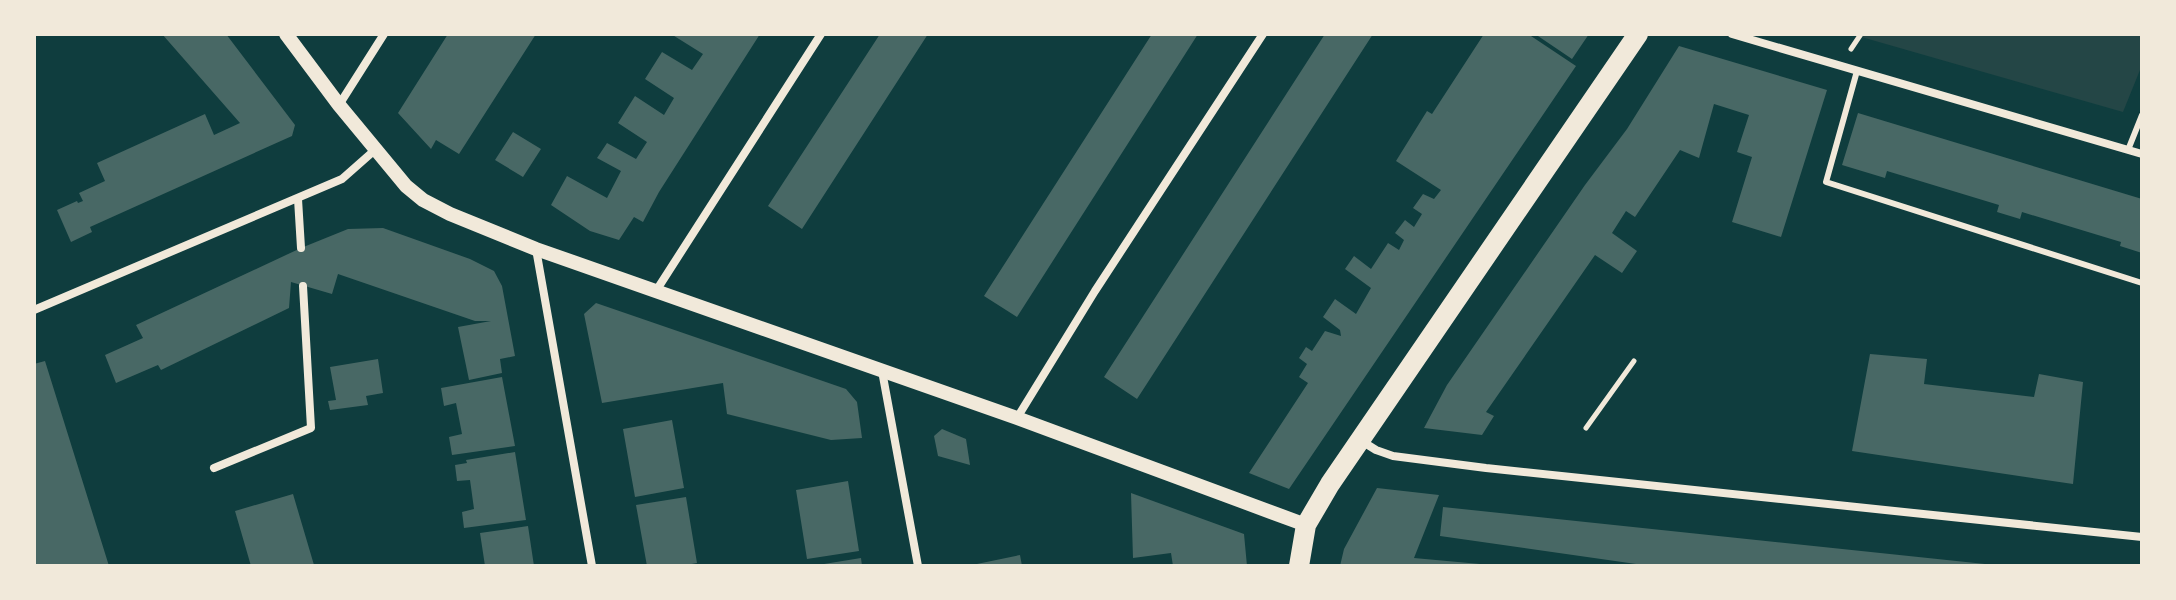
<svg xmlns="http://www.w3.org/2000/svg" width="2176" height="600" font-family="Mulish,sans-serif">
  <style>
    .green { fill: #244646 }
    .building { fill: #486865 }
    .lines { fill: none; stroke-linecap: round; stroke-linejoin: round }
    .path { stroke: #f1e9da; stroke-width: 5 }
    .service { stroke: #f1e9da; stroke-width: 6 }
    .minor { stroke: #f1e9da; stroke-width: 8 }
    .tertiary { stroke: #f1e9da; stroke-width: 14 }
    .primary { stroke: #f1e9da; stroke-width: 20 }
  </style>
  <rect width="100%" height="100%" fill="#0f3d3e"/>
  <path class="green" d="M1851,34H2142V65L2123,112Z"/>
  <path class="building" d="M162,34H226L295,125L292,136L90,227L92,232L71,242L57,210L77,201L78,203L83,201L79,193L105,181L97,163L205,114L214,135L240,123Z
    M448,34H536L459,154L436,140L431,149L398,113Z
    M671,34H760L659,192L643,222L634,217L619,240L590,231L551,205L567,176L607,198L621,171L597,158L607,143L636,159L647,142L618,123L635,96L664,115L674,98L645,79L662,52L692,70L703,54Z
    M880,34H928L802,229L768,206Z
    M1152,34H1198L1017,317L984,296Z
    M1325,34H1373L1137,399L1104,377Z
    M1484,34H1528L1576,66L1289,489L1249,473L1308,383L1299,377L1307,364L1299,358L1306,347L1312,351L1325,331L1341,336L1340,330L1323,317L1335,299L1356,314L1371,288L1345,269L1354,256L1371,269L1388,243L1399,250L1404,240L1395,233L1405,220L1414,227L1422,214L1413,208L1423,194L1434,199L1441,190L1396,161L1427,111L1432,114Z
    M1535,34H1589L1572,59Z
    M1679,46L1827,90L1781,237L1732,222L1752,157L1737,152L1749,115L1714,104L1699,158L1680,150L1635,217L1626,211L1612,233L1637,251L1622,273L1595,255L1486,412L1494,416L1482,435L1424,428L1447,385L1585,185L1627,129Z
    M1858,113L2142,199V253L2120,246L2121,242L2022,212L2020,219L1997,212L1999,205L1887,171L1885,178L1842,165Z
    M513,132L541,149L523,177L495,160Z
    M383,228L470,259L494,271L502,286L515,356L500,359L502,373L469,380L458,327L491,321H475L338,274L332,294L291,282L289,308L161,370L158,365L116,383L105,355L143,338L136,325L301,248L348,229Z
    M596,303L846,389L857,402L862,438L831,440L727,414L723,383L602,403L584,314Z
    M1870,354L1927,359L1924,384L2034,397L2039,374L2083,382L2073,484L1852,451Z
    M378,359L383,393L366,396L368,405L330,410L328,401L336,400L330,367Z
    M45,361L109,566H36L34,560V364Z
    M502,377L515,446L452,455L449,437L462,434L456,403L444,406L441,388Z
    M672,420L684,488L635,497L623,429Z
    M942,429L966,439L970,465L938,456L934,436Z
    M515,452L526,520L464,528L462,512L474,509L470,480L457,481L455,465L467,463L466,460Z
    M848,481L859,551L807,559L796,490Z
    M1377,488L1439,495L1414,558L1480,564V566H1340L1344,549Z
    M1131,493L1244,534L1247,566H1173L1171,553L1133,558Z
    M293,494L314,565L251,566L235,511Z
    M686,497L697,563L681,566H647L636,505Z
    M1443,507L1985,564V566H1650L1440,536Z
    M528,526L534,566H485L480,533Z
    M1020,555L1022,566H972V565Z
    M861,558L862,566H824V564Z"/>
  <g class="lines">
    <path class="path" d="M1851,49L1861,34
      M1586,428L1634,361"/>
    <path class="service" d="M1857,71L1826,182L2142,283
      M2128,150L2142,115"/>
    <path class="minor" d="M1732,34L2142,154
      M339,105L384,34
      M298,199L301,248
      M536,249L592,566
      M656,291L821,34
      M34,310L342,179L376,149
      M882,371L918,566
      M1017,418L1095,291L1263,34
      M1360,440L1376,450L1393,456L1486,468L2142,537
      M214,468L311,428L303,286"/>
    <path class="tertiary" d="M286,34L339,105L406,186L423,200L450,214L536,249L1017,418L1306,525"/>
    <path class="primary" d="M1299,566L1306,525L1330,484L1638,34"/>
  </g>
  <rect width="2176" height="600" fill="none" stroke="#f1e9da" stroke-width="72"/>
</svg>
